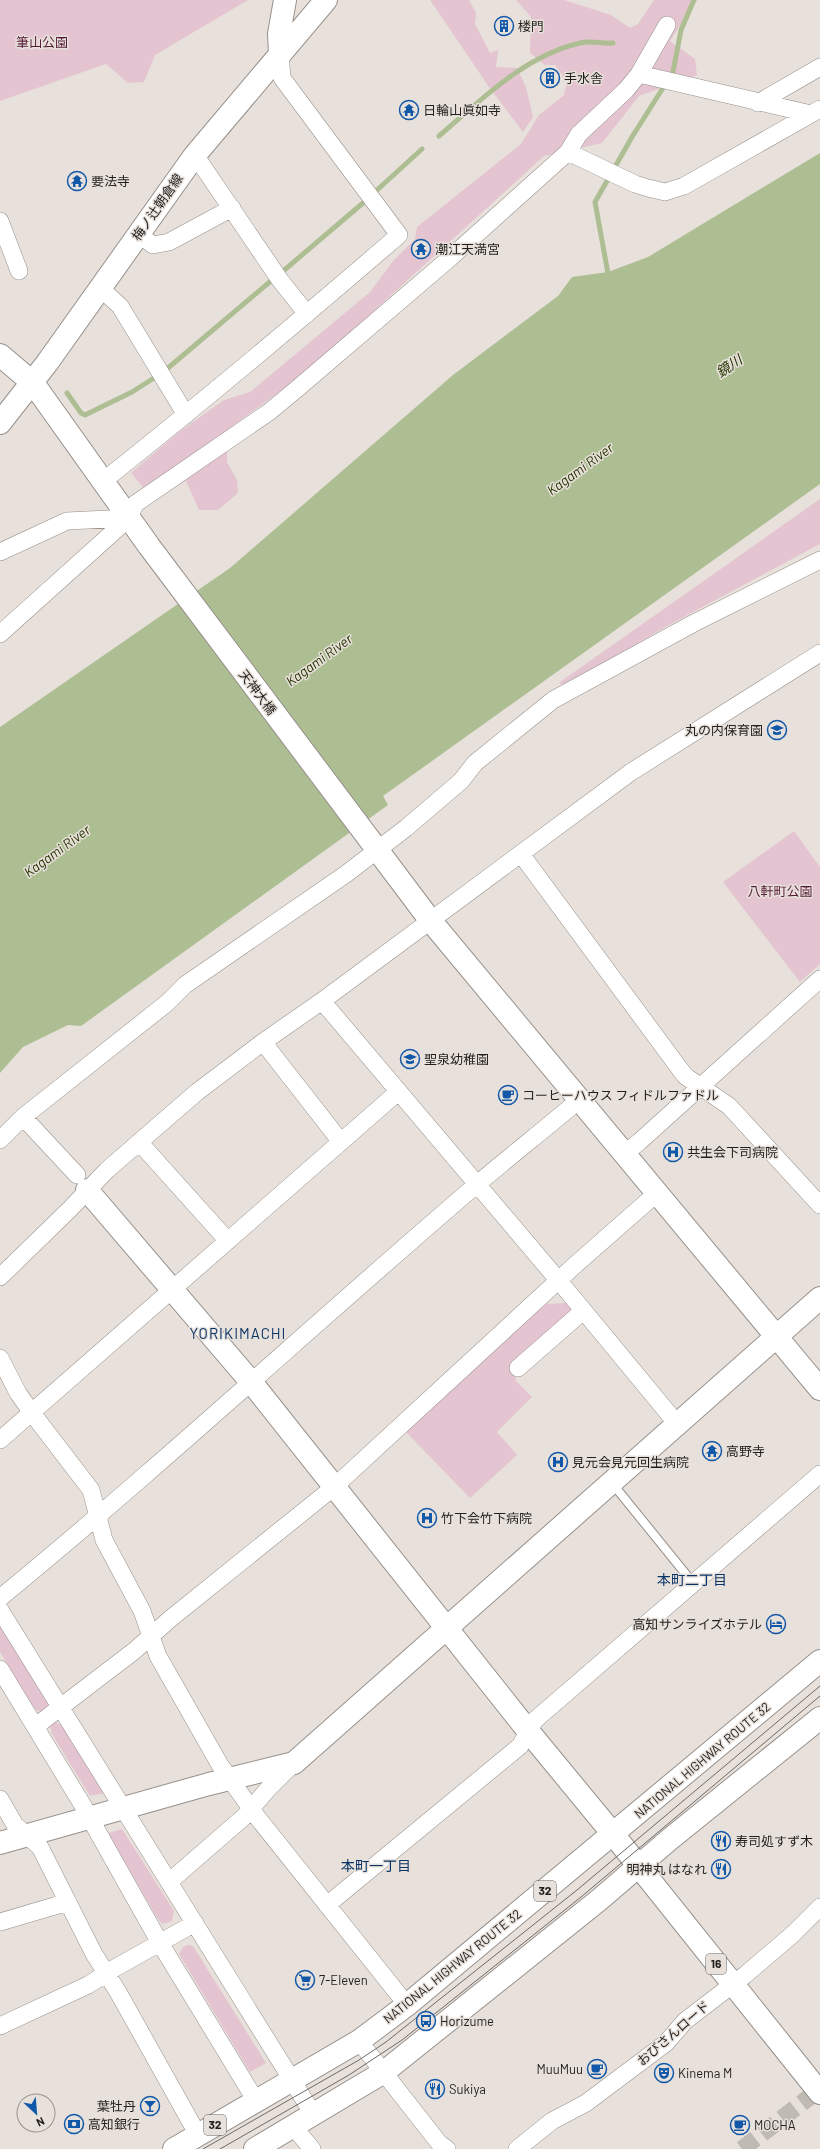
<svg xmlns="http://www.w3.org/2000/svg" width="820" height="2149" font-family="Barlow,'Noto Sans JP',sans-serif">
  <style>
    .green { fill: #e4c4d0 }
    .water { fill: #aebe93 }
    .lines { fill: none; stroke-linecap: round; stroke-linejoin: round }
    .stream { stroke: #aebe93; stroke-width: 5 }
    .street-tunnel { stroke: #c0bab5; stroke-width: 17; stroke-dasharray: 17 8; stroke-linecap: butt }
    .lane-casing { stroke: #97908b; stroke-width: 10 }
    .street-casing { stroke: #97908b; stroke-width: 18 }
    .secondary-casing { stroke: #97908b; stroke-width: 24 }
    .primary-casing { stroke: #97908b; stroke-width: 24 }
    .highway-casing { stroke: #97908b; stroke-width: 24 }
    .lane { stroke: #fff; stroke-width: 8 }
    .street { stroke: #fff; stroke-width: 17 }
    .secondary { stroke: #fff; stroke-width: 22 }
    .primary { stroke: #fff; stroke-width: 22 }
    .highway { stroke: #fff; stroke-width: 22 }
    .tram { stroke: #6d6965; stroke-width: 1 }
    .labels { text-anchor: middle; stroke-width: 3; stroke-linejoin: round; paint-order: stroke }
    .shield { fill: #e8e1db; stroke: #5d5956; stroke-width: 1 }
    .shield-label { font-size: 12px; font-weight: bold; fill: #221f1d }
    .poi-label { font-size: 13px; fill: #221f1d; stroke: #e8e1db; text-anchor: start }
    .park-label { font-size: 13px; fill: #551a36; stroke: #e8e1db }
    .street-label { font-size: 13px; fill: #221f1d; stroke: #e8e1db }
    .water-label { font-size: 14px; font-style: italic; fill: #293704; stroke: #e8e1db }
    .neighbourhood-label { font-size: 14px; fill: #093467; stroke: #e8e1db }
    .quarter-label { font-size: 15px; letter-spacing: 1px; fill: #093467; stroke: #e8e1db }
  </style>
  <rect width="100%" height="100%" fill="#e8e1db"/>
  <path class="green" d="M0,0H248L155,55L144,82L128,83L106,64L0,101Z
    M430,0H469L476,13L475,24L490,53L498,50L496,67L517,68L526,87L533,117L523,132L489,87Z
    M516,0H564L611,15L630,28L638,24L654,0H697L670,41L695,59L697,75L639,96L602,143L544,156L310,369L227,430V462L237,480L238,493L218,510H199L186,481L155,496L143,487L131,473L179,432L224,400L250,392L370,292L393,261L415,239L417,227L521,144L539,115L564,95L567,82L555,65H545L530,53L531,17Z
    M820,499V544L667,626L562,687L560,682Z
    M794,831L820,867V964L800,982L723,882Z
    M567,1303L574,1312L514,1363L516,1381L532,1397L497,1432L517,1455L470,1498L405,1431L546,1304Z
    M0,1625L48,1704V1708L41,1712L35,1709L31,1703L0,1652Z
    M55,1722L63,1726L104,1793L90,1796L52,1734L50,1725Z
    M122,1829L174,1911L172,1921L162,1924L158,1919L108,1833Z
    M188,1945L193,1946L266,2063L250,2072L179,1954L183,1947Z"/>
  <path class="water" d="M820,153V484L383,796L388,805L81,1026L68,1025L23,1047L0,1073V727L230,568L453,375L558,296L572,277L608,272L648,257Z"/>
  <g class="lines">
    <path class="stream" d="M439,136C481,100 524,56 580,43C590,40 602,44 613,43
      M376,191L422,149
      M282,272L363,203
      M609,279L595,202L632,137L673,72L681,30L694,0
      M168,368L272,280
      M67,393L81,413L85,415L132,392L154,378"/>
    <path class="street-tunnel" d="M742,2149L820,2089"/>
    <g class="lane-casing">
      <path id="lane" d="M612,1483L693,1583"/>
    </g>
    <g class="street-casing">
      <path id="street" d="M639,74L811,114
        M758,103L820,67
        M568,152L579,134L626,90L639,74L667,25
        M195,155L280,280L307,314
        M0,221L19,271
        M138,234L153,245L169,242L232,208
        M100,288L120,306L186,415
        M102,480L112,474C210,396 305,316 399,235L282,78L280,53
        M0,552L67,521L129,518
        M0,634L129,518L135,504L269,412L298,388L450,258L568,152L635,184L648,188L665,192L684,186L820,109
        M521,854L685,1076L729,1106L820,1205
        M322,1001L559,1281L678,1425
        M263,1042L341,1142
        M23,1117L77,1175
        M0,1140L23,1117L167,1003L185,985L346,874L406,828L461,781L475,763L553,700L694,623L820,560
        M139,1142L228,1241
        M624,1154L639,1142L820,979
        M0,1277L70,1209L107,1170L197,1092L263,1042L322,1001L631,772L820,653
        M0,1358L18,1393L32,1413L91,1490L104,1540L142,1611L158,1656L220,1765L257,1817L407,2005
        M518,1368L583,1311
        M0,1440L398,1092
        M0,1598C162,1465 316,1322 475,1186C509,1157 545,1129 579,1100
        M0,1610L313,2114
        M0,1669L82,1804L160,1943L256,2101
        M36,1726L134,1651L170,1619L334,1487L574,1266L657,1193
        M0,1799L15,1825L40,1847L94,1954L118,1992L198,2135
        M169,1882L245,1816L267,1790L294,1763
        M327,1905L520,1746L535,1720L820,1474
        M0,1922L68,1902
        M0,2026L88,1985L115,1968L195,1923
        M359,2041L439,2143L447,2149
        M293,2126L312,2149
        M517,2149L552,2121L586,2103L666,2043L685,2021L745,1975L793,1934L820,1907"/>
    </g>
    <g class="secondary-casing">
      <path id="secondary" d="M280,53L279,34L285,0
        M0,355L33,383L149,546L430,920L820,1389
        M0,423L47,363L195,155L326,0
        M87,1190L252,1383L529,1732L613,1834
        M0,1843L209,1784L294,1763L820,1298"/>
    </g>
    <g class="primary-casing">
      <path id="primary" d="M613,1834L820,2093"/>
    </g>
    <g class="highway-casing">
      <path id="highway" d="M174,2149L359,2041L407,2005L820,1661
        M255,2149L384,2072L599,1900L670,1839L820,1718"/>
    </g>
    <use href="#lane" class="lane"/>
    <use href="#street" class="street"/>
    <use href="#secondary" class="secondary"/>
    <use href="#primary" class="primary"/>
    <use href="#highway" class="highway"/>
    <path class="tram" d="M203,2149L359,2060L386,2042L577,1890L820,1686
      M220,2149L349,2075L402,2040L581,1897L820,1696"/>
  </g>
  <defs>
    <g id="building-ring" transform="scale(1)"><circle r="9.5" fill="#e8e1db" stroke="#1258a8" stroke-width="1.5"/><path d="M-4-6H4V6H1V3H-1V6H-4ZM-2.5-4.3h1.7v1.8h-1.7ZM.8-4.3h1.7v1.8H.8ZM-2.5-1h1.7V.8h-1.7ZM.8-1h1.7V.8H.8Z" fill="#1258a8"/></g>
    <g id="temple-ring" transform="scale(1)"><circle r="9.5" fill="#e8e1db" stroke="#1258a8" stroke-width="1.5"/><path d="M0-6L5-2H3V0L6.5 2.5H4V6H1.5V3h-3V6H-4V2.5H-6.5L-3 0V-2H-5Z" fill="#1258a8"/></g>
    <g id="school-ring" transform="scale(1)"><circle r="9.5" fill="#e8e1db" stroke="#1258a8" stroke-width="1.5"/><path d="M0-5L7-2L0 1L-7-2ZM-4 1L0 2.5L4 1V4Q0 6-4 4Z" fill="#1258a8"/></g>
    <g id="cafe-ring" transform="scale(1)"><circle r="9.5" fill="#e8e1db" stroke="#1258a8" stroke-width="1.5"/><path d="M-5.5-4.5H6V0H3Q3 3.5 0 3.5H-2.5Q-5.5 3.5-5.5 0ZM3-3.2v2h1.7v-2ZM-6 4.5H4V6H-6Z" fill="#1258a8"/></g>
    <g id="hospital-ring" transform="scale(1)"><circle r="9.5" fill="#e8e1db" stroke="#1258a8" stroke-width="1.5"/><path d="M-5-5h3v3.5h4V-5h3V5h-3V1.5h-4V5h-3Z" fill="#1258a8"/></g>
    <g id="hotel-ring" transform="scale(1)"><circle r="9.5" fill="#e8e1db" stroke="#1258a8" stroke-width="1.5"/><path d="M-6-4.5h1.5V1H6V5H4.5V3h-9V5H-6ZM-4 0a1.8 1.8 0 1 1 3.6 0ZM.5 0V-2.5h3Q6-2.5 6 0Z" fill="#1258a8"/></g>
    <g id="restaurant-ring" transform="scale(1)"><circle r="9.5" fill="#e8e1db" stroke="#1258a8" stroke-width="1.5"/><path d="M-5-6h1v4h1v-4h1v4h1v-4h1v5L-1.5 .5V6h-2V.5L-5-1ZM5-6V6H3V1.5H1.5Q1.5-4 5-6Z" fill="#1258a8"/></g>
    <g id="supermarket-ring" transform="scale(1)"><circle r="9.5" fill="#e8e1db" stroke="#1258a8" stroke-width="1.5"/><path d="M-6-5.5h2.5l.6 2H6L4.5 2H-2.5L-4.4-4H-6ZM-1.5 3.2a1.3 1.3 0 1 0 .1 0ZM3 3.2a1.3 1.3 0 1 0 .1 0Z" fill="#1258a8"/></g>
    <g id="bus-ring" transform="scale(1)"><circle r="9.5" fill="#e8e1db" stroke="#1258a8" stroke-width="1.5"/><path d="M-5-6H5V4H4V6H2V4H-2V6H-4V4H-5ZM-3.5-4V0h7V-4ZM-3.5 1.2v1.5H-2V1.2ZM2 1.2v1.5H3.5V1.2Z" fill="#1258a8"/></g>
    <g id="theatre-ring" transform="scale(1)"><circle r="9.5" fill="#e8e1db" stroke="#1258a8" stroke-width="1.5"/><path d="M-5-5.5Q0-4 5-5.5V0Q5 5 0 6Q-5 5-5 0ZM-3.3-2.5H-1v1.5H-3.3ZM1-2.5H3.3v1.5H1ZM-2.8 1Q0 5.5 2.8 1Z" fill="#1258a8"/></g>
    <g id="bar-ring" transform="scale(1)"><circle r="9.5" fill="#e8e1db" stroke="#1258a8" stroke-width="1.5"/><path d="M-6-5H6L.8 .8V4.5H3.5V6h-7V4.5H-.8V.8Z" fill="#1258a8"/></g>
    <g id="bank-ring" transform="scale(1)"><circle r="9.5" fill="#e8e1db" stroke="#1258a8" stroke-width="1.5"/><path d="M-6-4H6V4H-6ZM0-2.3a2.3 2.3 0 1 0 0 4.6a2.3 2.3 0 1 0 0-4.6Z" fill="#1258a8"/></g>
  </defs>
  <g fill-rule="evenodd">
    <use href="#building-ring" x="504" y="26"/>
    <use href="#building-ring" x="550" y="78"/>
    <use href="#temple-ring" x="409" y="110"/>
    <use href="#temple-ring" x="77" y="181"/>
    <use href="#temple-ring" x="421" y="249"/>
    <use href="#school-ring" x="777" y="730"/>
    <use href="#school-ring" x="410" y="1059"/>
    <use href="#cafe-ring" x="508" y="1095"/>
    <use href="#hospital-ring" x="673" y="1152"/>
    <use href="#temple-ring" x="712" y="1451"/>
    <use href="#hospital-ring" x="558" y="1462"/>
    <use href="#hospital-ring" x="427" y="1518"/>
    <use href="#hotel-ring" x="776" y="1624"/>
    <use href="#restaurant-ring" x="721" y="1841"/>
    <use href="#restaurant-ring" x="721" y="1869"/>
    <use href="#supermarket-ring" x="305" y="1980"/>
    <use href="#bus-ring" x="426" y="2021"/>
    <use href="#cafe-ring" x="597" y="2069"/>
    <use href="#theatre-ring" x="664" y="2073"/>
    <use href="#restaurant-ring" x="435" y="2089"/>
    <use href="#bar-ring" x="150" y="2106"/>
    <use href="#bank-ring" x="74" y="2124"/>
    <use href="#cafe-ring" x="740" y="2125"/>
  </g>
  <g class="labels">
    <g class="shield">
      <rect x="534" y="1881" width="22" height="20" rx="3"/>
      <rect x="706" y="1954" width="20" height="20" rx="3"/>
      <rect x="204" y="2115" width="22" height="20" rx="3"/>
    </g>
    <g class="shield-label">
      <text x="545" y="1895">32</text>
      <text x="716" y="1968">16</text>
      <text x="215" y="2129">32</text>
    </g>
    <g class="poi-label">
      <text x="518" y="31">楼門</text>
      <text x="564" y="83">手水舎</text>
      <text x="423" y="115">日輪山眞如寺</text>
      <text x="91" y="186">要法寺</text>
      <text x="435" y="254">潮江天満宮</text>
      <text x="763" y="735" text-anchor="end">丸の内保育園</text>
      <text x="424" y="1064">聖泉幼稚園</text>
      <text x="522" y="1100">コーヒーハウス フィドルファドル</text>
      <text x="687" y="1157">共生会下司病院</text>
      <text x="726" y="1456">高野寺</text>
      <text x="572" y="1467">見元会見元回生病院</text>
      <text x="441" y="1523">竹下会竹下病院</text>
      <text x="762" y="1629" text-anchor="end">高知サンライズホテル</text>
      <text x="735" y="1846">寿司処すず木</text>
      <text x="707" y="1874" text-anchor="end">明神丸 はなれ</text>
      <text x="319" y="1985">7-Eleven</text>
      <text x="440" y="2026">Horizume</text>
      <text x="583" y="2074" text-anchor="end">MuuMuu</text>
      <text x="678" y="2078">Kinema M</text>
      <text x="449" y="2094">Sukiya</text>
      <text x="136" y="2111" text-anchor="end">葉牡丹</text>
      <text x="88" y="2129">高知銀行</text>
      <text x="754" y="2130">MOCHA</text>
    </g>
    <g class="park-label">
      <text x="42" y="47">筆山公園</text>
      <text x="780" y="896">八軒町公園</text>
    </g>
    <g class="street-label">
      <text transform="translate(157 207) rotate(-55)" y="5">梅ノ辻朝倉線</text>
      <text transform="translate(258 692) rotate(53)" y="5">天神大橋</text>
      <text transform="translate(702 1760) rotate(-40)" y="5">NATIONAL HIGHWAY ROUTE 32</text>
      <text transform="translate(452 1966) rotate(-39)" y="5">NATIONAL HIGHWAY ROUTE 32</text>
      <text transform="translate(673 2033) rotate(-41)" y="5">おびさんロード</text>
    </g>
    <g class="water-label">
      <text transform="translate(729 366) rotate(-34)" y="5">鏡川</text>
      <text transform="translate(580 469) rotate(-36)" y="5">Kagami River</text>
      <text transform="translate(319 660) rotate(-36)" y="5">Kagami River</text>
      <text transform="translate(57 851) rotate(-36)" y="5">Kagami River</text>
    </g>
    <g class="neighbourhood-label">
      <text x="692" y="1585">本町二丁目</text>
      <text x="376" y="1871">本町一丁目</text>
    </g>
    <g class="quarter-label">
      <text x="238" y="1339">YORIKIMACHI</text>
    </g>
  </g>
  <g transform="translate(36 2113) rotate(154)"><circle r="19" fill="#e8e1db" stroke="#99938f"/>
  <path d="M0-3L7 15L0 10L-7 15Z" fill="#1258a8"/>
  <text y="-6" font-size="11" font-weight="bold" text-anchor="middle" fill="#221f1d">N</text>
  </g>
</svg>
